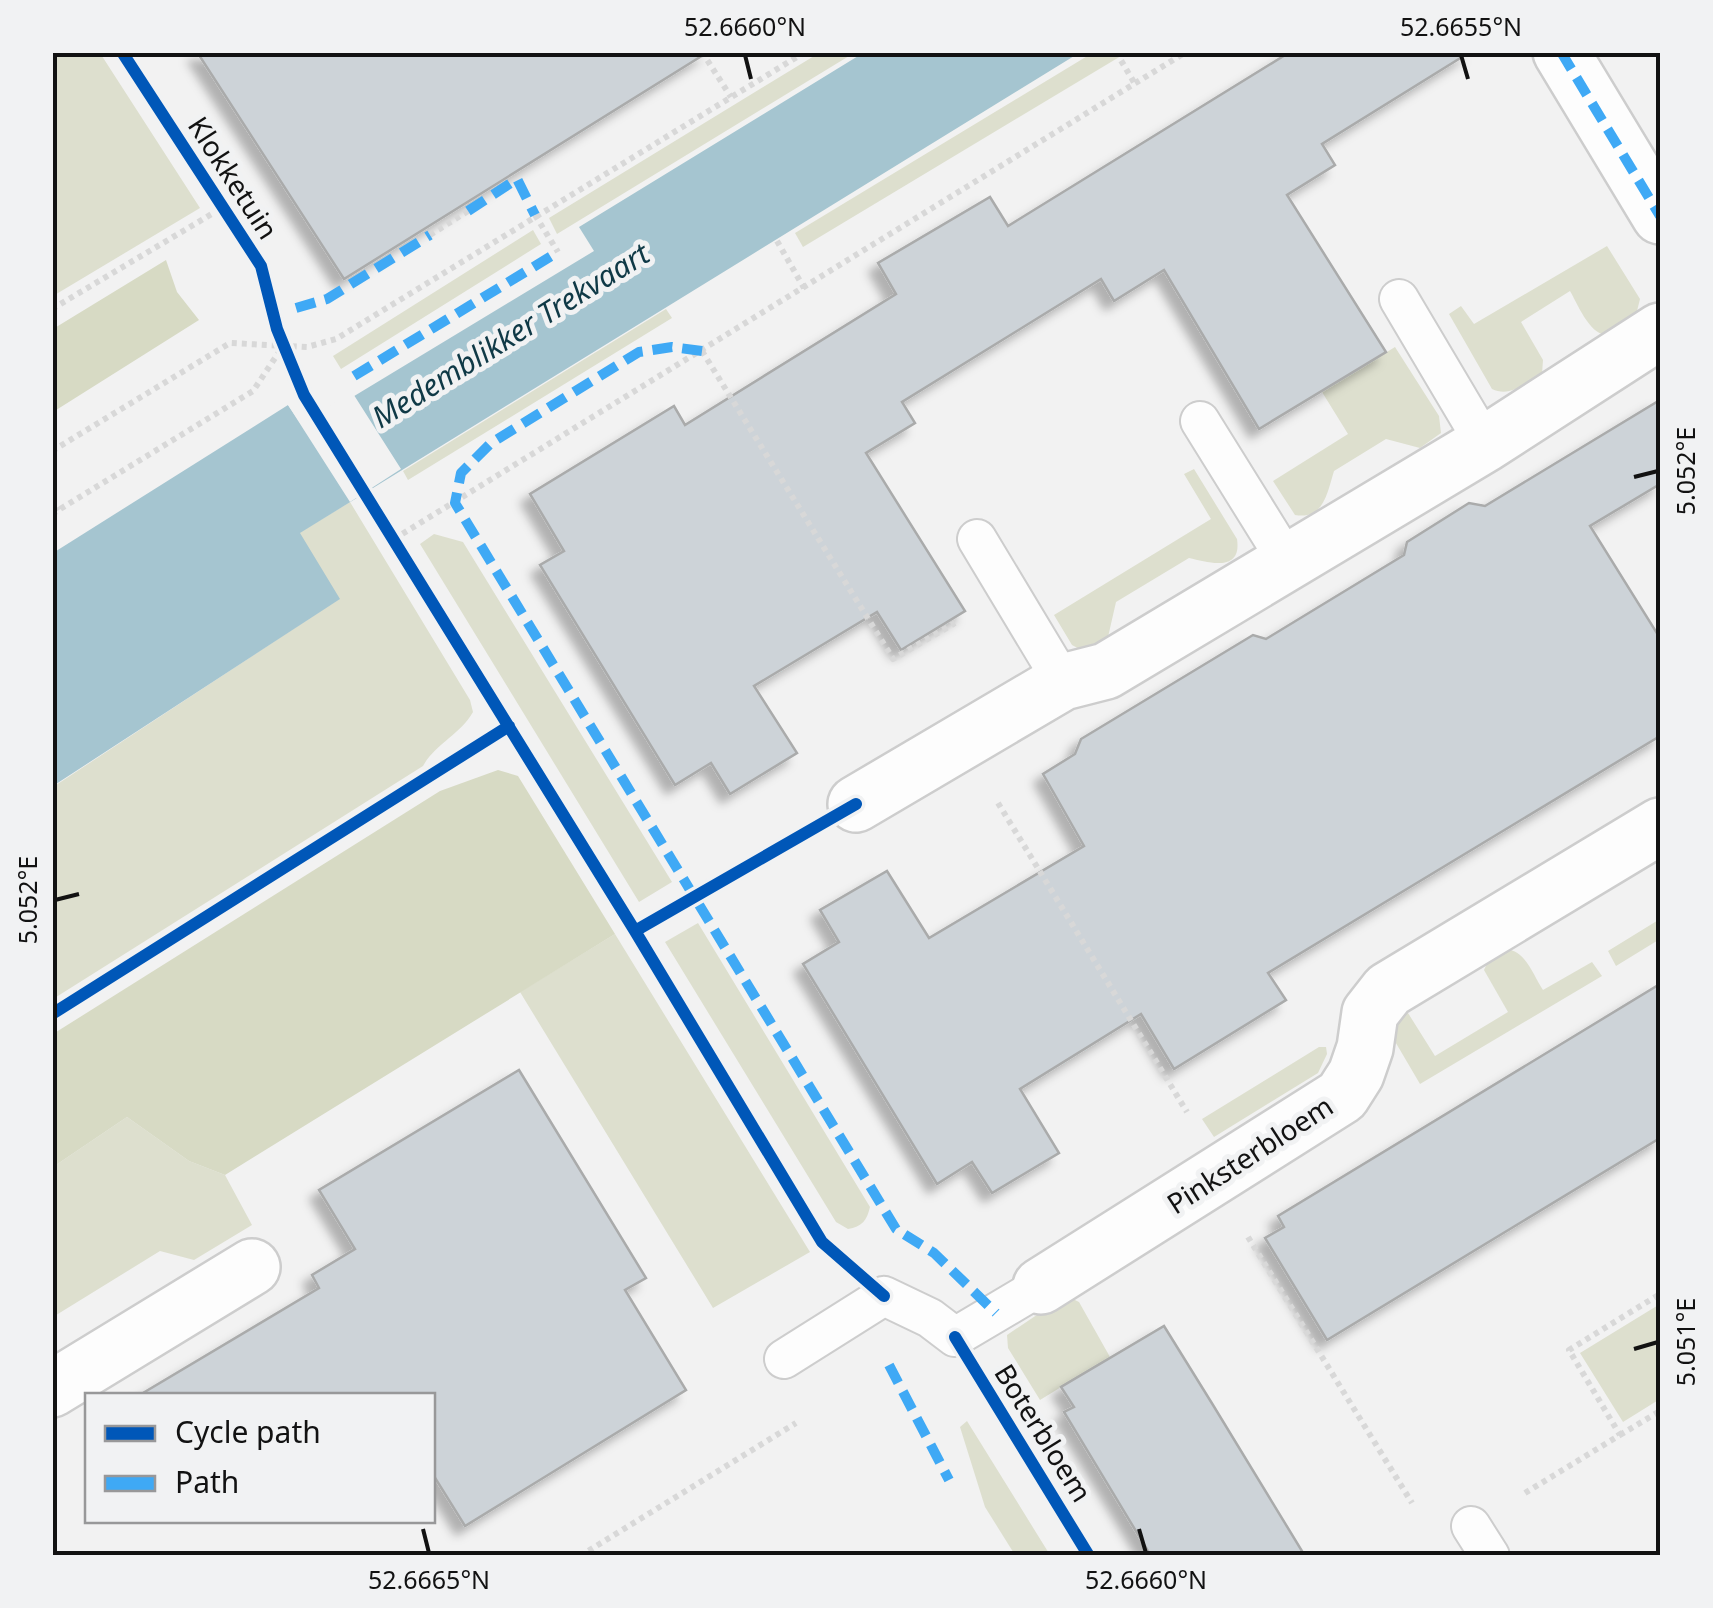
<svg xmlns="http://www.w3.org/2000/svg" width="1713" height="1608" font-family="'Noto Sans',sans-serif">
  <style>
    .green { fill: #dddfce }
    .forest { fill: #d7dac4 }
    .water { fill: #a5c5d0 }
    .pier { fill: #f2f2f2 }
    .building { fill: #cdd3d8; stroke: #aaabab; stroke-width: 2.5; filter: url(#shadow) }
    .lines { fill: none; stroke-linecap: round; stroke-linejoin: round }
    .lane-casing { stroke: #cdcdcd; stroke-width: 42 }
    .street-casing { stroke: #cdcdcd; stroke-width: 60 }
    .path { stroke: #d8d8d8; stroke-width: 6; stroke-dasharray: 5 5; stroke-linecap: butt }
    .lane { stroke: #fdfdfd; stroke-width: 38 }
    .street { stroke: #fdfdfd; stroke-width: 55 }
    .quiet { stroke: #3fa9f5; stroke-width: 10; stroke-dasharray: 20 10; stroke-linecap: butt }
    .cycleway-casing { stroke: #f1f2f3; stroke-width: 19 }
    .cycleway { stroke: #0057b8; stroke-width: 12 }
    .ticks { fill: none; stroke: #121212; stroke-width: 4 }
    .labels { text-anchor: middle; stroke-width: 10; stroke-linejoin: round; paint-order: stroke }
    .street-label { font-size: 28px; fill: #121212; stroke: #f1f2f3 }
    .water-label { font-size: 30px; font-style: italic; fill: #0f3946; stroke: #f1f2f3 }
    .neatline { fill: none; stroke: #121212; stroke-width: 4 }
    .ticks-label { font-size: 25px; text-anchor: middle; fill: #121212 }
  </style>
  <defs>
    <filter id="shadow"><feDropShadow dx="-9" dy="9" stdDeviation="5" flood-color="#0004"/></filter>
  </defs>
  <rect width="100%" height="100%" fill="#f2f2f2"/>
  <path class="green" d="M1094,52L1126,53L803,247L795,233Z
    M52,53H100L200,208L53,296Z
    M819,53H854L557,234L549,218Z
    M533,230L541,244L341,369L333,356Z
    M1607,246L1640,299L1636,315C1628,320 1616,332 1608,334C1591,338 1577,303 1570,291L1521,322L1543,360L1542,374C1526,383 1510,398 1492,389L1449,314L1461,306L1474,324Z
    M666,309L672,318L408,480L403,471Z
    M1395,347L1439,416L1441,433L1420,448L1386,439L1334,471C1327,493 1324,520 1295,515L1273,481L1348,434L1322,392Z
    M1194,469L1237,539C1242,572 1210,563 1189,558L1116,602L1108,637L1083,651L1072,645L1054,615L1211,519L1184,474Z
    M350,502L470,700L473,712C460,735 436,743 423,766L53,999V787L339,599L299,533Z
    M434,534L463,542L672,882L639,902L420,544Z
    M1660,919V939L1616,966L1608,951Z
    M698,923L870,1207C867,1220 862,1227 848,1229L836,1222L665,942Z
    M615,934L810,1252L713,1308L520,992Z
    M1506,949C1526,951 1533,975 1543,990L1592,962L1602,976L1420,1084L1393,1038V1020L1402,1011L1408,1013L1435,1056L1508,1012L1484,970L1489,959Z
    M1319,1047H1326L1327,1054L1318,1073L1214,1137L1202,1119Z
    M127,1117L189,1161L225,1175L252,1225L194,1260L160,1251L53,1317V1167Z
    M1069,1297L1079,1302L1110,1357L1040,1400L1008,1348L1007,1335L1062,1298Z
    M1660,1304V1399L1623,1422L1580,1353Z
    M967,1421L1050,1555H1015L985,1507L960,1427Z"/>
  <path class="forest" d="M166,260L177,292L199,320L53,412V329Z
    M498,770L518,776L615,934L225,1175L189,1161L127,1117L53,1167V1034L440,791Z"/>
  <path class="water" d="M863,53H1079L300,533L340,599L53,786V553L288,405L303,427L594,251L579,227Z"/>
  <path class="pier" d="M352,392L401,469L350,502L288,405L292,402L304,421Z"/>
  <path class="building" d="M197,52H708L344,279Z
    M1290,52H1470L1322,144L1335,165L1287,195L1386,352L1259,429L1164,270L1114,301L1101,279L902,402L915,423L866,453L965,611L901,650L877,612L754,686L797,753L730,794L711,763L675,785L540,565L564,551L530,494L674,406L685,425L896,294L878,263L990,197L1008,226Z
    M1660,400V484L1590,526L1660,638V736L1268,973L1286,1000L1174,1069L1141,1014L1020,1089L1059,1153L992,1193L972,1162L937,1184L803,964L839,942L820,910L887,871L929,938L1084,846L1043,774L1075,754L1081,739L1253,635L1266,639L1404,555L1407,542L1469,503L1485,506Z
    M1660,984V1138L1327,1340L1265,1238L1284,1227L1278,1216Z
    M519,1070L646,1278L625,1290L686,1390L465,1526L432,1473V1396H138L319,1288L312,1275L355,1249L319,1190Z
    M1164,1326L1213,1405L1305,1556H1151L1064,1412L1074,1407L1061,1387Z"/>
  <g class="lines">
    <g class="lane-casing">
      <path id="lane" d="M1399,299L1485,444
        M1200,421L1287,561
        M977,539L1063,682
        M784,1359L884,1296L930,1318L955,1337L1041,1286
        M1471,1526L1490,1556"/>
    </g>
    <g class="street-casing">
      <path id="street" d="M1561,52L1660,216
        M856,804L1063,682L1106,671L1485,444L1660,331
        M1041,1286L1342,1096L1356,1074L1365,1048L1370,1013L1388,990L1660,826
        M52,1389L252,1267"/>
    </g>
    <path class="path" d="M702,52L731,97
      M1116,52L1135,84
      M535,215L558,252
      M430,235L468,211
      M777,241L804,288
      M52,309L242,196
      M702,351L893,659L955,623
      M52,451L230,343L307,347L336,339L805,52
      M52,499L59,510
      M52,514L253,391L283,346
      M394,539L1186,52
      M998,803L1187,1112
      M1248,1237L1412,1503
      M1620,1435L1660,1411
      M1525,1493L1620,1435L1569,1350L1660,1294
      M580,1556L796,1423"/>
    <use href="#lane" class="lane"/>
    <use href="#street" class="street"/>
    <path class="quiet" d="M1561,52L1660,216
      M468,211L517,179L535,215
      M296,308L327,299L430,235
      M702,351L672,347L639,352L491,443L461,473L455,503L896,1229L934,1253L996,1313
      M354,376L558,252
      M889,1365L949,1480
      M580,1555V1556"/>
    <g class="cycleway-casing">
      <path id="cycleway" d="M122,52L261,266L277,329L304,395L635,931L822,1242L884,1296
        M635,931L856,804
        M52,1014L509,726
        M955,1337L1089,1556"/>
    </g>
    <use href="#cycleway" class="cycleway"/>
  </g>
  <path class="ticks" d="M745,55L751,79M1461,55L1468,79M1634,477L1658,471M55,900L79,894M1634,1349L1658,1342M423,1529L429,1553M1139,1529L1146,1553"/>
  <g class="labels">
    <g class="street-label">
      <text transform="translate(233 178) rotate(57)" y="10">Klokketuin</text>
      <text transform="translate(1250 1155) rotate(-33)" y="10">Pinksterbloem</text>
      <text transform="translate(1043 1433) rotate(58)" y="10">Boterbloem</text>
    </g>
    <g class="water-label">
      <text transform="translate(511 336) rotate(-32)" y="10">Medemblikker Trekvaart</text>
    </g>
  </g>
  <rect width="1713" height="1608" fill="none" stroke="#f1f2f3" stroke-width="110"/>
  <rect x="85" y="1393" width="350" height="130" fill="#f1f2f3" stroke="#989899" stroke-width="2.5"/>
  <rect x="105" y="1426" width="50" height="15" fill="#0057b8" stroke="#989899" stroke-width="2.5"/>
  <text x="175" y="1443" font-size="30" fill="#121212">Cycle path</text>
  <rect x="105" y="1476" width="50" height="15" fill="#3fa9f5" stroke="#989899" stroke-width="2.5"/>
  <text x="175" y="1493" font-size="30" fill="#121212">Path</text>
  <rect x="55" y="55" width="1603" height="1498" class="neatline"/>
  <g class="ticks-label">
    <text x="745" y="36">52.6660°N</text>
    <text x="1461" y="36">52.6655°N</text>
    <text transform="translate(1686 471) rotate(-90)" y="9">5.052°E</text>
    <text transform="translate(28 900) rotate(-90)" y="9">5.052°E</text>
    <text transform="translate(1686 1342) rotate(-90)" y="9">5.051°E</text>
    <text x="429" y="1589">52.6665°N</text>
    <text x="1146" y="1589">52.6660°N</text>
  </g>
</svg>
